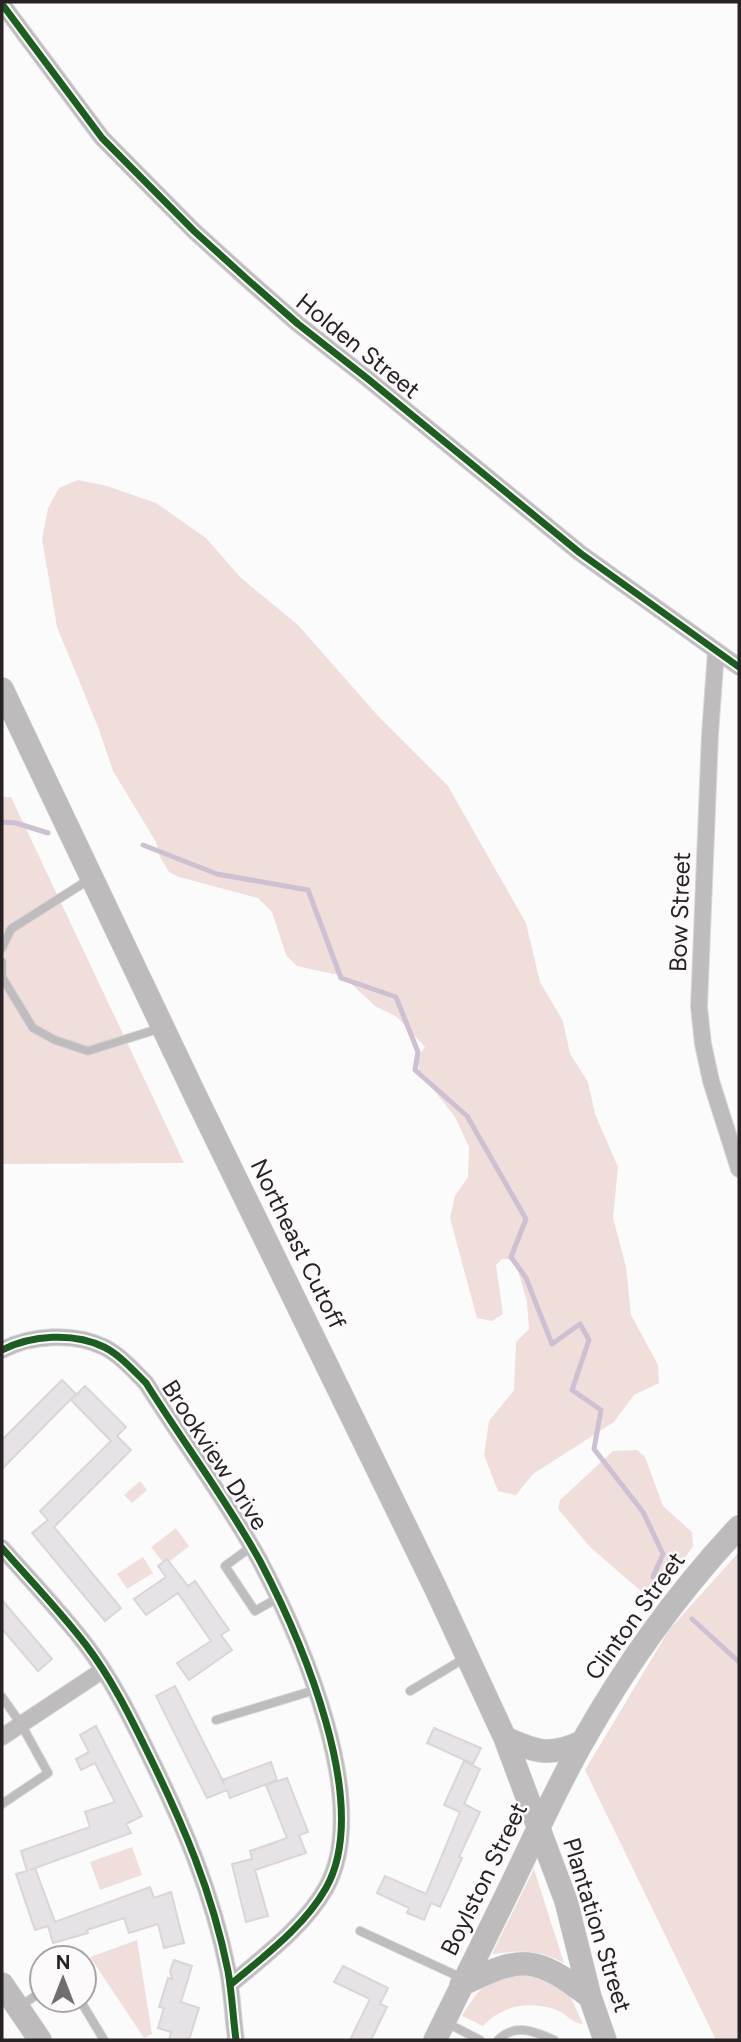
<svg xmlns="http://www.w3.org/2000/svg" width="741" height="2042" font-family="Figtree,sans-serif">
  <style>
    .green { fill: #f0dedb }
    .lines { fill: none; stroke-linecap: round; stroke-linejoin: round }
    .stream { stroke: #ccc0d2; stroke-width: 5 }
    .building { fill: #e6e2e5; stroke: #d9d6d8; stroke-width: 2 }
    .lane-casing { stroke: #dad8d9; stroke-width: 10 }
    .street-casing { stroke: #dad8d9; stroke-width: 18 }
    .secondary-casing { stroke: #dad8d9; stroke-width: 24 }
    .lane { stroke: #bebcbc; stroke-width: 8 }
    .street { stroke: #bebcbc; stroke-width: 16 }
    .secondary { stroke: #bdbbbb; stroke-width: 23 }
    .cycleway-casing { stroke: #fdfafb; stroke-width: 11 }
    .cycleway { stroke: #1b5e20; stroke-width: 7 }
    .labels { text-anchor: middle; stroke-width: 5; stroke-linejoin: round; paint-order: stroke }
    .street-label { font-size: 24px; fill: #282225; stroke: #fdfafb }
  </style>
  <rect width="100%" height="100%" fill="#fcfbfb"/>
  <path class="green" d="M78,480L107,486L156,503L206,538L241,578L298,625L379,717L448,786L526,923L540,982L563,1021L570,1054L588,1082L595,1114L618,1167L613,1218L626,1267L631,1315L658,1365L659,1383L634,1395L614,1422L533,1474L516,1495L498,1491L484,1455L489,1421L514,1390L516,1342L529,1329L527,1302L515,1260L502,1259L496,1265L503,1314L492,1321L477,1318L450,1218L455,1196L468,1177L469,1147L455,1117L419,1071L417,1058L425,1047L397,1017L375,1006L343,976L297,966L286,955L272,912L258,898L179,877L169,872L160,857L156,842L113,771L98,727L57,627L42,539L48,508L59,488Z
    M2,797H11L184,1163L2,1164Z
    M637,1450L645,1457L663,1506L692,1532L693,1546L669,1581L642,1592L590,1547L558,1509L560,1500L613,1451Z
    M140,1481L147,1490L132,1503L124,1495Z
    M176,1528L189,1546L165,1565L151,1547Z
    M739,1552V2040H716L585,1770L669,1630Z
    M143,1557L153,1573L127,1589L117,1574Z
    M132,1847L142,1875L100,1890L90,1862Z
    M534,1869L564,1963C537,1949 521,1950 492,1954Z
    M137,1940L152,2034L144,2038L90,1957Z
    M535,1973L568,1991L583,2024C571,2023 565,2012 554,2009C527,2001 501,2006 483,2026L462,2016C485,1978 492,1975 535,1973Z"/>
  <g class="lines">
    <path class="stream" d="M2,822L16,823L48,833
      M143,845L217,874L308,890L341,978L396,997L418,1052L415,1070L467,1116L526,1219L511,1257L526,1278L552,1344L580,1324L589,1340L572,1390L601,1410L594,1449L643,1512L663,1554L653,1577
      M692,1619L739,1662"/>
  </g>
  <path class="building" d="M62,1380L76,1394L2,1469V1440Z
    M85,1386L126,1427L117,1436L131,1450L54,1527L121,1608L105,1621L32,1533L48,1520L40,1511L111,1441L71,1400Z
    M167,1559L188,1586L195,1581L229,1630L221,1635L232,1650L189,1680L177,1663L211,1641L178,1593L146,1615L134,1599L166,1577L158,1566Z
    M2,1600L52,1659L38,1671L2,1629Z
    M175,1686L225,1785L222,1780L271,1762L277,1780L230,1798L227,1790L207,1798L156,1696Z
    M96,1726L142,1816L126,1824L131,1833L30,1870L35,1868L55,1922L150,1887L154,1898L171,1892L184,1943L164,1948L158,1924L129,1933L124,1918L87,1930L88,1933L53,1943L48,1926L35,1930L16,1874L27,1871L21,1851L90,1827L85,1812L115,1802L95,1763L81,1770L76,1759L89,1752L80,1735Z
    M434,1728L481,1748L473,1764L427,1743Z
    M464,1761L480,1769L464,1804L480,1812L459,1857L462,1858L440,1907L431,1903L424,1920L407,1913L409,1908L377,1893L385,1876L426,1894L460,1812L444,1805Z
    M287,1778L308,1832L299,1835L306,1853L255,1870L268,1916L246,1922L232,1864L252,1859L250,1851L287,1838L266,1785Z
    M174,1960L192,1966L181,2002L199,2008L189,2040H169L171,2032L158,2028L164,2008L159,2007L168,1978L172,1979L170,1971Z
    M343,1966L388,1988L380,2004L387,2007L371,2040H350L370,1999L334,1982Z"/>
  <g class="lines">
    <g class="lane-casing">
      <path id="lane" d="M2,948L11,929L90,879
        M2,962V977L33,1028L55,1040L88,1051L161,1028
        M251,1547L225,1566L255,1611L278,1598
        M410,1691L465,1658
        M2,1697L21,1724L48,1773L2,1804
        M216,1720L315,1690
        M360,1931L464,1979
        M80,2000L104,2040
        M21,2006L42,1991
        M447,2023L480,2040
        M498,2040C515,2023 534,2031 554,2040"/>
    </g>
    <g class="street-casing">
      <path id="street" d="M2,4L102,138L194,231L248,280L298,324L368,379L580,553L739,667
        M716,652L710,734L699,1007L703,1044L711,1081L739,1169
        M2,1350C31,1335 74,1332 104,1347C120,1355 133,1370 146,1383C183,1442 226,1499 260,1561C301,1639 373,1804 326,1888C304,1927 264,1956 230,1985
        M2,1548C30,1580 60,1611 86,1645C111,1678 129,1714 147,1751C183,1824 212,1891 228,1971C232,1994 233,2017 236,2040
        M2,1737L103,1670"/>
    </g>
    <g class="secondary-casing">
      <path id="secondary" d="M2,689L196,1097L435,1587L505,1738L566,1901L590,1997L605,2040
        M505,1738C538,1752 548,1757 582,1742
        M2,1984L40,2040
        M461,1985C522,1955 535,1955 590,1997
        M435,2040C458,1993 482,1945 505,1898C531,1845 554,1792 583,1741C627,1663 678,1592 739,1527"/>
    </g>
    <use href="#lane" class="lane"/>
    <use href="#street" class="street"/>
    <use href="#secondary" class="secondary"/>
    <g class="cycleway-casing">
      <path id="cycleway" d="M2,4L102,138L194,231L248,280L298,324L368,379L580,553L739,667
        M2,1350C31,1335 74,1332 104,1347C120,1355 133,1370 146,1383C183,1442 226,1499 260,1561C301,1639 373,1804 326,1888C304,1927 264,1956 230,1985
        M2,1548C30,1580 60,1611 86,1645C111,1678 129,1714 147,1751C183,1824 212,1891 228,1971C232,1994 233,2017 236,2040"/>
    </g>
    <use href="#cycleway" class="cycleway"/>
  </g>
  <g class="labels">
    <g class="street-label">
      <text transform="translate(358 346) rotate(39)" y="8">Holden Street</text>
      <text transform="translate(680 912) rotate(-88)" y="8">Bow Street</text>
      <text transform="translate(298 1244) rotate(64)" y="8">Northeast Cutoff</text>
      <text transform="translate(215 1455) rotate(57)" y="8">Brookview Drive</text>
      <text transform="translate(635 1616) rotate(-54)" y="8">Clinton Street</text>
      <text transform="translate(484 1879) rotate(-64)" y="8">Boylston Street</text>
      <text transform="translate(597 1925) rotate(73)" y="8">Plantation Street</text>
    </g>
  </g>
  <rect width="741" height="2042" fill="none" stroke="#282225" stroke-width="7"/>
  <g transform="translate(63 1979)"><circle r="33" fill="#fdfafb" stroke="#a8a4a5" stroke-width="2"/>
  <path d="M0-5L12 26L0 18L-12 26Z" fill="#726e70"/>
  <text y="-10" font-size="19" font-weight="bold" text-anchor="middle" fill="#282225">N</text>
  </g>
</svg>
